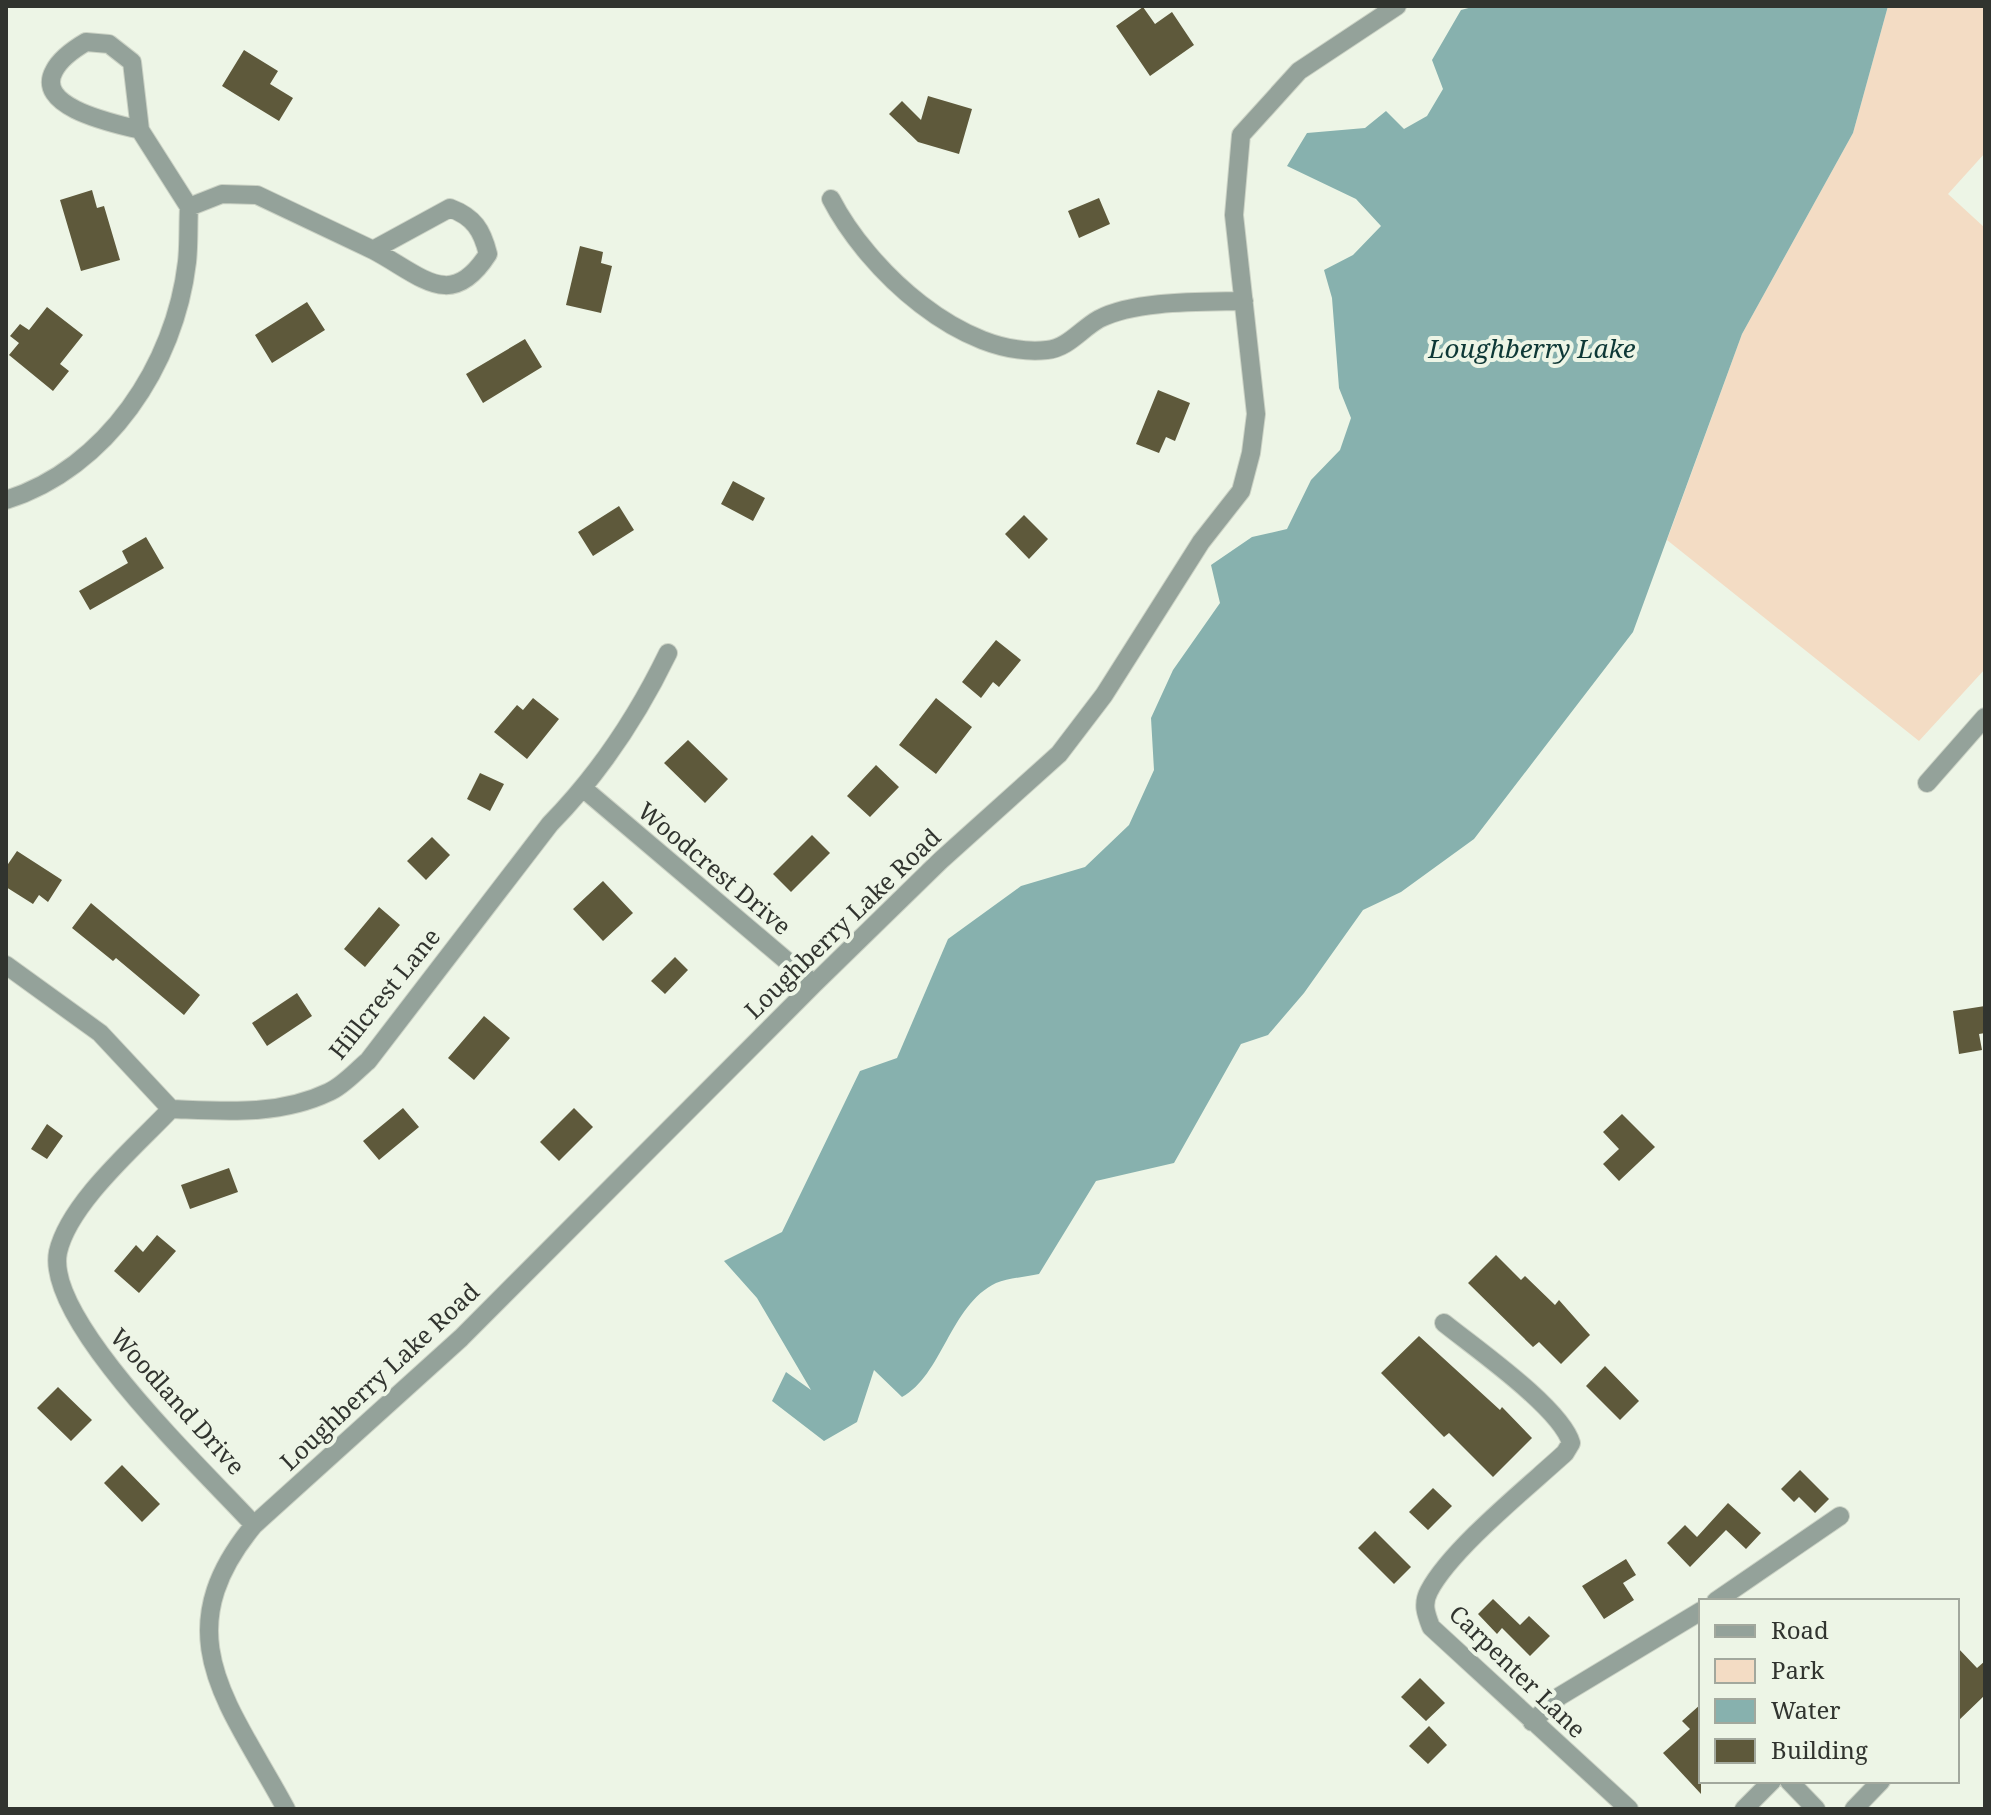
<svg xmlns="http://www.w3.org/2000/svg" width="1991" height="1815" font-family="'Noto Serif',serif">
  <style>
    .green { fill: #f3dcc4 }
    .water { fill: #87b1ae }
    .building { fill: #5e593b }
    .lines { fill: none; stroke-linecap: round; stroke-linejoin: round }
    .minor-casing { stroke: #cbd2c5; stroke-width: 20 }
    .minor { stroke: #94a29a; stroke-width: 18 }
    .labels { text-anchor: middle; stroke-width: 8; stroke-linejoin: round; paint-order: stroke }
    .street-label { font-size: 24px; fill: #31342f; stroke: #edf5e6 }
    .water-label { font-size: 26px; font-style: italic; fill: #0e3836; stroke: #edf5e6 }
  </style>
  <rect width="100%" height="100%" fill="#edf5e6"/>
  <path class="green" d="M1888,6H1985V153L1948,194L1985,228V669L1919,741L1667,540L1742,334L1853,133Z"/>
  <path class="water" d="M1476,6H1888L1853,133L1742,334L1633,632L1474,839L1401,892L1363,910L1304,993L1268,1035L1241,1044L1174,1163L1096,1181L1039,1274C1026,1277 1008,1278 996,1283C950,1305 942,1376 902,1397L874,1370L857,1422L824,1441L772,1401L786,1372L811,1390L757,1298L724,1261L782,1232L860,1071L897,1058L948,939L1021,886L1085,867L1129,825L1154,770L1151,718L1173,670L1220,603L1211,565L1252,537L1287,529L1311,480L1340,450L1351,418L1339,388L1332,298L1324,270L1353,255L1381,226L1356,199L1287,166L1307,133L1365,128L1386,111L1404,129L1427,116L1443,89L1432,60L1461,10Z"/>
  <path class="building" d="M1143,7L1155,24L1172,12L1194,45L1150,76L1116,26Z
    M244,50L278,71L270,84L293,98L279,121L222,86Z
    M928,96L972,109L959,154L918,142L889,114L902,101L921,120Z
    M92,190L97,208L104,206L120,260L81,271L60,200Z
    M1099,198L1110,224L1079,238L1068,211Z
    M580,246L603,252L601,263L612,266L601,313L566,305Z
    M307,302L325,330L272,363L255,335Z
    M47,307L83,335L60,364L69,371L53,391L9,355L19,343L10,336L20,324L29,330Z
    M525,339L542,367L483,403L466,374Z
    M1158,390L1190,403L1175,441L1166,437L1159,453L1136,444Z
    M733,481L765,498L753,521L721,504Z
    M619,506L634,530L593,556L578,532Z
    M1024,515L1048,539L1029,559L1005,534Z
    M146,537L164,568L90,610L79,591L128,563L122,551Z
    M996,640L1021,660L999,687L993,682L981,698L962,682Z
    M533,698L559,719L527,759L494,732L517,705L523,710Z
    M936,698L972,727L936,774L899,745Z
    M688,740L728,779L705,803L664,763Z
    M876,765L899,787L870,817L847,796Z
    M480,773L504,784L490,811L467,799Z
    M812,835L830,853L791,892L773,874Z
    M432,837L450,855L426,880L407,861Z
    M17,851L62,880L48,902L39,895L33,904L6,887V867Z
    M603,881L633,913L603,941L573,909Z
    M91,903L200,995L184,1015L116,958L113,961L72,928Z
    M379,907L400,925L365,967L344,949Z
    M675,957L688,970L665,994L651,981Z
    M297,993L312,1016L267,1046L252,1023Z
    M1985,1006V1033L1979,1034L1982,1050L1959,1054L1953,1011Z
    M484,1016L510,1038L474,1080L448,1058Z
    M403,1108L419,1127L379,1160L363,1141Z
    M574,1108L593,1127L559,1161L540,1142Z
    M1622,1114L1655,1147L1619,1181L1603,1164L1619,1149L1603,1132Z
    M47,1124L63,1136L47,1159L31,1149Z
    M229,1168L238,1192L190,1209L181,1185Z
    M157,1235L176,1251L139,1293L114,1271L136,1245L143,1252Z
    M1496,1255L1521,1280L1525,1276L1555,1305L1559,1300L1590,1335L1561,1364L1539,1342L1533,1347L1468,1283Z
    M1419,1336L1500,1410L1502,1407L1532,1438L1493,1477L1449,1433L1444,1437L1381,1373Z
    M1605,1366L1639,1401L1620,1420L1586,1386Z
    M58,1387L92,1420L71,1441L37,1408Z
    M122,1465L160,1504L142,1522L104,1483Z
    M1800,1470L1829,1499L1815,1513L1799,1497L1794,1502L1781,1489Z
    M1433,1488L1452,1506L1428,1530L1409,1512Z
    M1728,1503L1761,1533L1746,1549L1726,1530L1690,1567L1667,1543L1685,1525L1697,1537Z
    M1375,1531L1411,1567L1394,1584L1358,1548Z
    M1626,1559L1636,1575L1623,1583L1634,1600L1604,1619L1582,1586Z
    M1493,1599L1520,1625L1529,1616L1550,1636L1530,1656L1502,1628L1497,1634L1478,1614Z
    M1957,1647L1977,1668L1985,1661V1695L1957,1722Z
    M1420,1678L1445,1703L1426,1721L1401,1697Z
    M1701,1704V1794L1663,1753L1690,1729L1682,1721Z
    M1429,1726L1447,1745L1428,1764L1409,1746Z"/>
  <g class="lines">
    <g class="minor-casing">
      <path id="minor" d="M86,42L109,44L132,62L140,130C117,124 34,108 54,71C60,59 74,49 86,42Z
        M140,130L189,207
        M831,199C867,269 962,359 1047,350C1068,348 1081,329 1099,319C1135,300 1203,302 1244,301
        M189,207L222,194L257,195L373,250
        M450,208C474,217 482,230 488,254C451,312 422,276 373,250Z
        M6,500C107,468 175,365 187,262C189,244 188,225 189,207
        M1927,783L1985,717
        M584,789L814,984
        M6,965L100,1033L171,1109C225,1111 279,1116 329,1092C343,1086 356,1071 368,1061L550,824C600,773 637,717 668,653
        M171,1109C136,1146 69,1203 58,1252C44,1321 207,1473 254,1525
        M1444,1323C1475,1348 1561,1408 1571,1443L1565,1453C1528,1487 1451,1549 1429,1591C1422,1604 1426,1614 1431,1627L1629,1809
        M1716,1601L1840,1516
        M1532,1722L1560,1696L1701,1611
        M1789,1781L1816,1809
        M286,1809C229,1703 163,1635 254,1525L461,1338L814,984L940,861L1059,754L1104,695L1201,542L1241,491L1251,453L1256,414L1234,215L1241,135L1299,71L1397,6
        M1744,1809L1772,1781
        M1854,1809L1881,1781"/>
    </g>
    <use href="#minor" class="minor"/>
  </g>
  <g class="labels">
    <g class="street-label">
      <text transform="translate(714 869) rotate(40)" y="8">Woodcrest Drive</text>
      <text transform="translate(843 924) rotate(-44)" y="8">Loughberry Lake Road</text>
      <text transform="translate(385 994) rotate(-51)" y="8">Hillcrest Lane</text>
      <text transform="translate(380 1377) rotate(-43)" y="8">Loughberry Lake Road</text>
      <text transform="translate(177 1402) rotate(48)" y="8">Woodland Drive</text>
      <text transform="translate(1517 1672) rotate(44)" y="8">Carpenter Lane</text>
    </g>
    <g class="water-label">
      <text x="1532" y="358">Loughberry Lake</text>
    </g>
  </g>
  <rect width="1991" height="1815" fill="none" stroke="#31342f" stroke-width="16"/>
  <rect x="1699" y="1599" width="260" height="184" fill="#edf5e6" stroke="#a2a89d" stroke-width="2"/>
  <rect x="1715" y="1625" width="40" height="12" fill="#94a29a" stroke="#a2a89d" stroke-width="2"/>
  <text x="1771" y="1639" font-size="24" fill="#31342f">Road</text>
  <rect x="1715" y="1659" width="40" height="24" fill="#f3dcc4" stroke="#a2a89d" stroke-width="2"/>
  <text x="1771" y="1679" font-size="24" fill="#31342f">Park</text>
  <rect x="1715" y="1699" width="40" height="24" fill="#87b1ae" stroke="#a2a89d" stroke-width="2"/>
  <text x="1771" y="1719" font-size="24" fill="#31342f">Water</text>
  <rect x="1715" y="1739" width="40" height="24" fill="#5e593b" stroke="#a2a89d" stroke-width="2"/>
  <text x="1771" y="1759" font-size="24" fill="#31342f">Building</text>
</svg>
